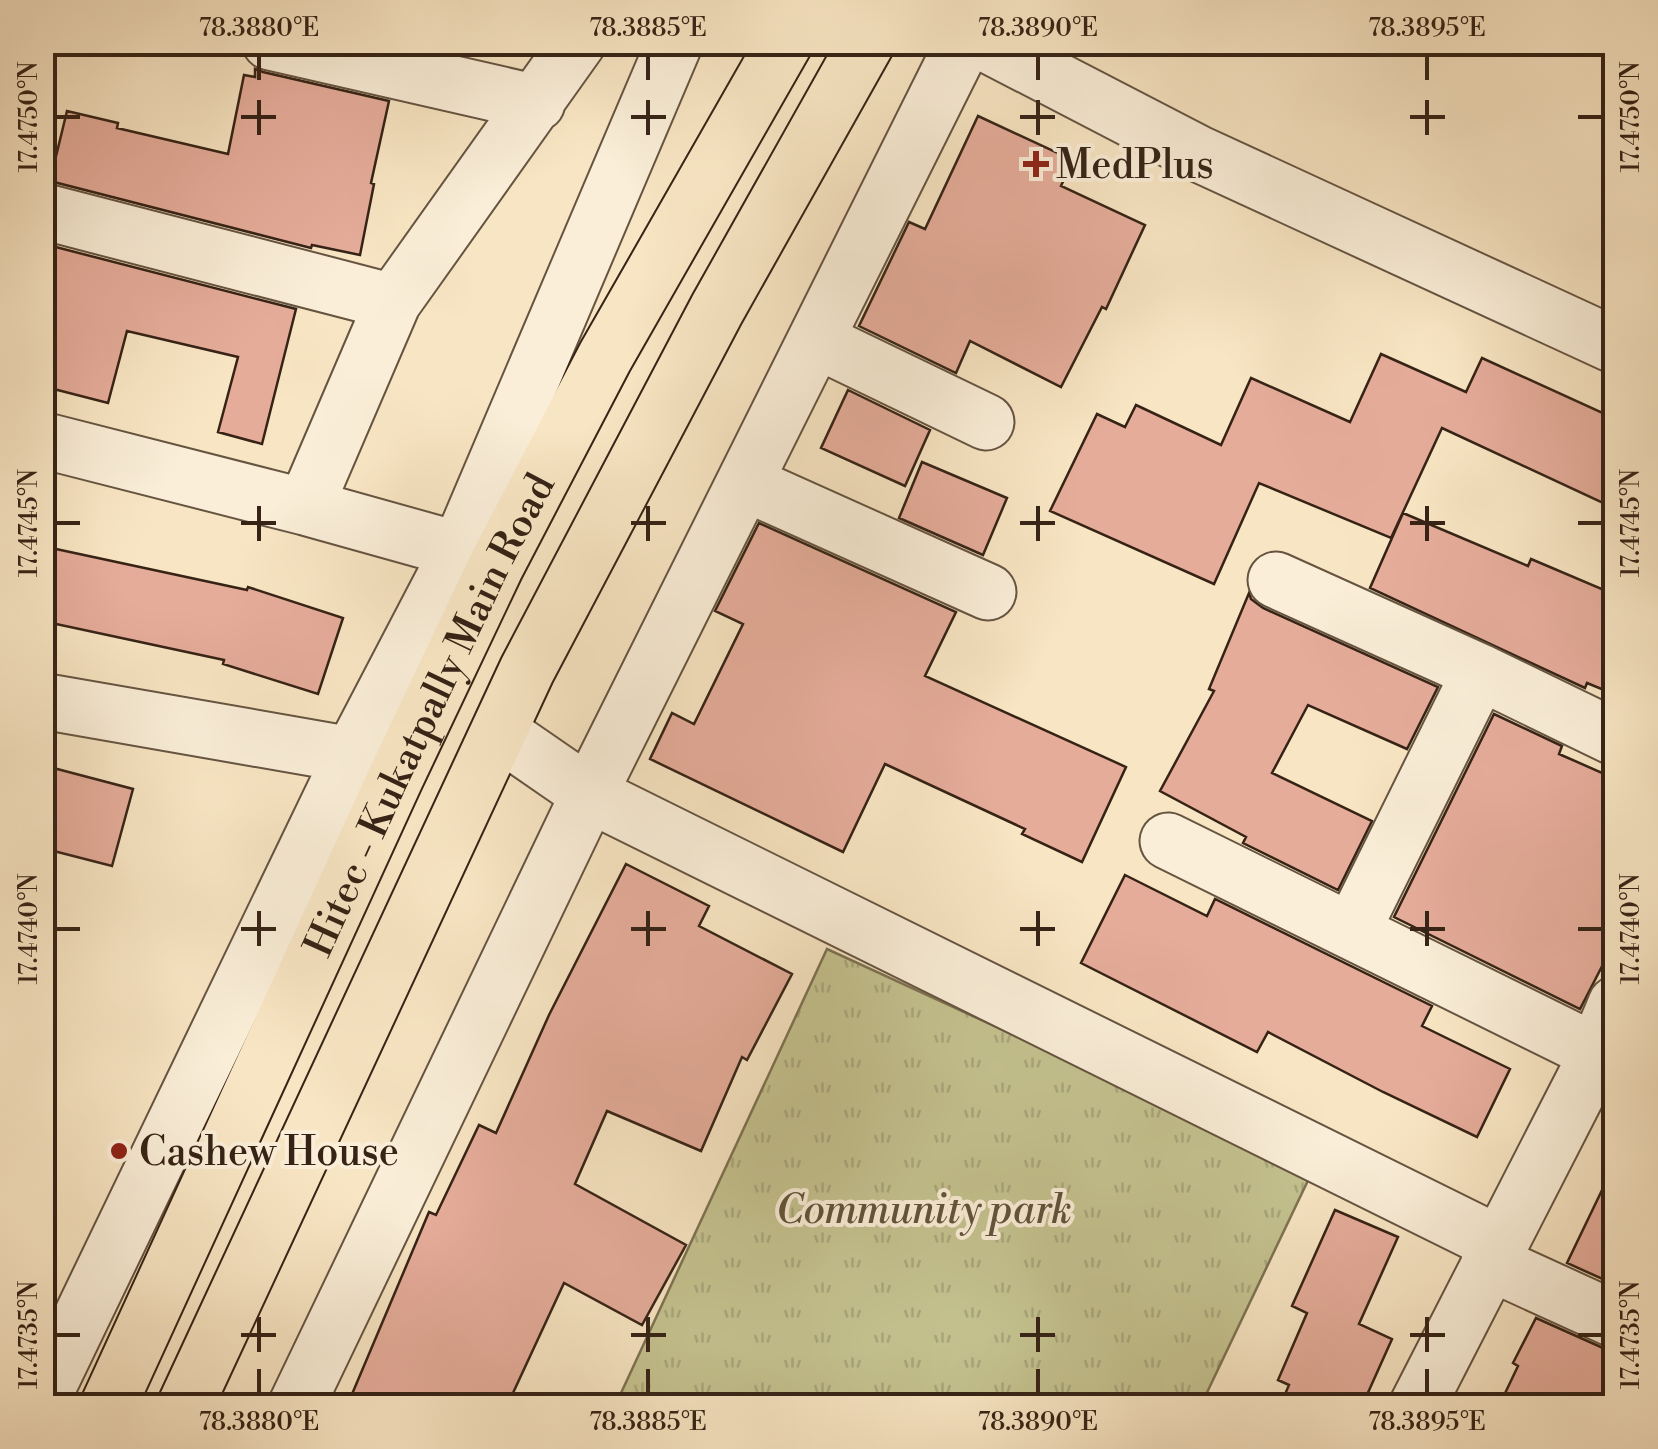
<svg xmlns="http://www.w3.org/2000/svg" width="1658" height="1449" font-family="'Libre Bodoni',serif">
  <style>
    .grass { fill: url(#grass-tufts); stroke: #7d7252; stroke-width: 2.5 }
    .building { fill: #e5ac9a; stroke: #362316; stroke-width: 2.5 }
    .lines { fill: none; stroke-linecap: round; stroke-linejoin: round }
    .minor-casing { stroke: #665441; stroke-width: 59 }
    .major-casing { stroke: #362316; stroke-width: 59 }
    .minor { stroke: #faeed8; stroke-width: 55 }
    .major { stroke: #f8e5c3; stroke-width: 55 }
    .ticks { fill: none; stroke: #362316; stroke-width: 4 }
    .poi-dot { fill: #8f2418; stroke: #faeed8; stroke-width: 4 }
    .labels { text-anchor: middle; stroke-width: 8; stroke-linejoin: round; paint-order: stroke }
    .poi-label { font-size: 40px; fill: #362316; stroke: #faeed8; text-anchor: start }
    .street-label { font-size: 40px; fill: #362316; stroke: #faeed8 }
    .park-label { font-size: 40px; font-style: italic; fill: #61533a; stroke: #faeed8 }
    .neatline { fill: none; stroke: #362316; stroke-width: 4 }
    .ticks-label { font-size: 25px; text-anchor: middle; fill: #362316 }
  </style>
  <defs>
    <pattern id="grass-tufts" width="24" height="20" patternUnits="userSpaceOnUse" patternTransform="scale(2.5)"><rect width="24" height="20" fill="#c4c28f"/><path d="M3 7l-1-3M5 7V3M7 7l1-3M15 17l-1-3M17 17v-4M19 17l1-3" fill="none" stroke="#a9a67b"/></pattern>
  </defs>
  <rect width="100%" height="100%" fill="#f8e5c3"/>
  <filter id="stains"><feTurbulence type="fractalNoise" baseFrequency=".002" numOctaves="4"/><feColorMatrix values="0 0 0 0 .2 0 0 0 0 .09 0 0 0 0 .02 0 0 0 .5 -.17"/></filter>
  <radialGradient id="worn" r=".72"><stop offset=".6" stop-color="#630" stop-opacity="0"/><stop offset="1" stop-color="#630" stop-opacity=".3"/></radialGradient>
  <path class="grass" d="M827,949L1312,1172L1202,1403L1207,1406H615Z"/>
  <path class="building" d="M255,69L263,72L389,101L371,183L374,184L360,255L312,245L311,248L50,181L67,111L118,123L117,128L228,154L244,75L255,77Z
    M978,116L1073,160L1061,186L1145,225L1106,309L1102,307L1061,387L970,341L956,373L859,326L909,222L925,229Z
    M44,244L296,309L262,444L218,432L238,357L127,331L108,403L42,386Z
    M1381,354L1466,392L1482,358L1616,419V509L1442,428L1391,538L1259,483L1214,584L1050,511L1097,414L1125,427L1136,405L1221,445L1251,378L1350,422Z
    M848,390L930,430L905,486L821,448Z
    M922,462L1007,498L983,555L899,518Z
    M1403,513L1528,566L1531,559L1616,595V695L1587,683L1585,688L1370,588Z
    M759,523L956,612L925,676L1126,767L1082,862L1022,834L1025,829L885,764L843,852L650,759L672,713L694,724L743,624L715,611Z
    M42,546L247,590L248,587L343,618L318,694L223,664L224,660L42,621Z
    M1249,593L1251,599L1263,608L1438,687L1407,749L1308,705L1272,773L1372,821L1338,890L1243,843L1246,837L1160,791L1214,691L1209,689Z
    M1494,714L1562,746L1559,754L1616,779V939L1580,1009L1394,917Z
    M42,765L133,789L112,866L42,848Z
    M626,864L709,906L699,926L792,974L747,1060L742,1057L701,1151L607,1111L575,1184L686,1245L642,1325L564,1283L507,1406H347L429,1212L436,1215L479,1125L496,1133L549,1015Z
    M1125,875L1207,916L1215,899L1432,1006L1422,1026L1510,1069L1477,1137L1383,1092L1268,1032L1257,1052L1081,963Z
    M1616,1161V1285L1567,1263Z
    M1335,1210L1398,1237L1359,1324L1392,1339L1362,1406H1280L1289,1385L1278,1380L1307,1313L1292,1306Z
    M1536,1318L1603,1348L1616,1351V1406H1499L1518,1366L1513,1363Z"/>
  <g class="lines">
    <g class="minor-casing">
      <path id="minor" d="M270,42L537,103
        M983,42L1197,153L1616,346
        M42,211L393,302
        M816,340L986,422
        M42,440L305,507L459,550
        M745,483L988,592
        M305,507L393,302L578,42
        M1276,580L1480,672L1616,738
        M42,701L352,755L381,771
        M499,732L589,794L1499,1244
        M1168,841L1596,1052
        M1352,931L1480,672
        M1489,1262L1616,1320
        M42,1399L352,755L459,550L675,42
        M296,1406L589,794L964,42
        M1417,1406L1586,1076L1616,1004"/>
    </g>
    <g class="major-casing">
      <g id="major">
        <path id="s1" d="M108,1406L395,779L496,566L605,357L785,42"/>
        <path d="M185,1406L527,670L717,309L867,42"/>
      </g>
    </g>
    <use href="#minor" class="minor"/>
    <use href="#major" class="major"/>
  </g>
  <path class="ticks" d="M259,55V80M648,55V80M1038,55V80M1427,55V80M259,100V135M648,100V135M1038,100V135M1427,100V135M55,117H80M241,117H276M631,117H666M1020,117H1055M1410,117H1445M1578,117H1603M259,506V541M648,506V541M1038,506V541M1427,506V541M55,523H80M241,523H276M631,523H666M1020,523H1055M1410,523H1445M1578,523H1603M259,911V946M648,911V946M1038,911V946M1427,911V946M55,929H80M241,929H276M631,929H666M1020,929H1055M1410,929H1445M1578,929H1603M259,1317V1352M648,1317V1352M1038,1317V1352M1427,1317V1352M55,1335H80M241,1335H276M631,1335H666M1020,1335H1055M1410,1335H1445M1578,1335H1603M259,1369V1394M648,1369V1394M1038,1369V1394M1427,1369V1394"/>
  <g class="poi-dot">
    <path d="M1031 149h10v10h10v10h-10v10h-10v-10h-10v-10h10z"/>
    <circle cx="119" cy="1151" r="10"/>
  </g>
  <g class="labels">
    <g class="poi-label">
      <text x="1056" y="178">MedPlus</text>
      <text x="139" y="1165">Cashew House</text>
    </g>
    <g class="street-label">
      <text dy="14" stroke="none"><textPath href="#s1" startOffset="762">Hitec - Kukatpally Main Road</textPath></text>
    </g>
    <g class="park-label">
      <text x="924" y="1223">Community park</text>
    </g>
  </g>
  <rect width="1658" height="1449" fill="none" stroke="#f8e5c3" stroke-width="110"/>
  <rect x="55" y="55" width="1548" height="1339" class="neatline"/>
  <g class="ticks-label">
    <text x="259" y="36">78.3880°E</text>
    <text x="648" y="36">78.3885°E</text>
    <text x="1038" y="36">78.3890°E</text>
    <text x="1427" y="36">78.3895°E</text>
    <text transform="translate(28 117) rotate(-90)" y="9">17.4750°N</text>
    <text transform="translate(1630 117) rotate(-90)" y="9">17.4750°N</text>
    <text transform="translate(28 523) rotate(-90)" y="9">17.4745°N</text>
    <text transform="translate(1630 523) rotate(-90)" y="9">17.4745°N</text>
    <text transform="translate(28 929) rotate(-90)" y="9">17.4740°N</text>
    <text transform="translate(1630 929) rotate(-90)" y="9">17.4740°N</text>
    <text transform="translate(28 1335) rotate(-90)" y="9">17.4735°N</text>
    <text transform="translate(1630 1335) rotate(-90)" y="9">17.4735°N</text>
    <text x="259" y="1430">78.3880°E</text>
    <text x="648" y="1430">78.3885°E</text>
    <text x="1038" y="1430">78.3890°E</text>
    <text x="1427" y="1430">78.3895°E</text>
  </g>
  <rect width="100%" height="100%" filter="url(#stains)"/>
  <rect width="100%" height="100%" fill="url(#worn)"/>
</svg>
